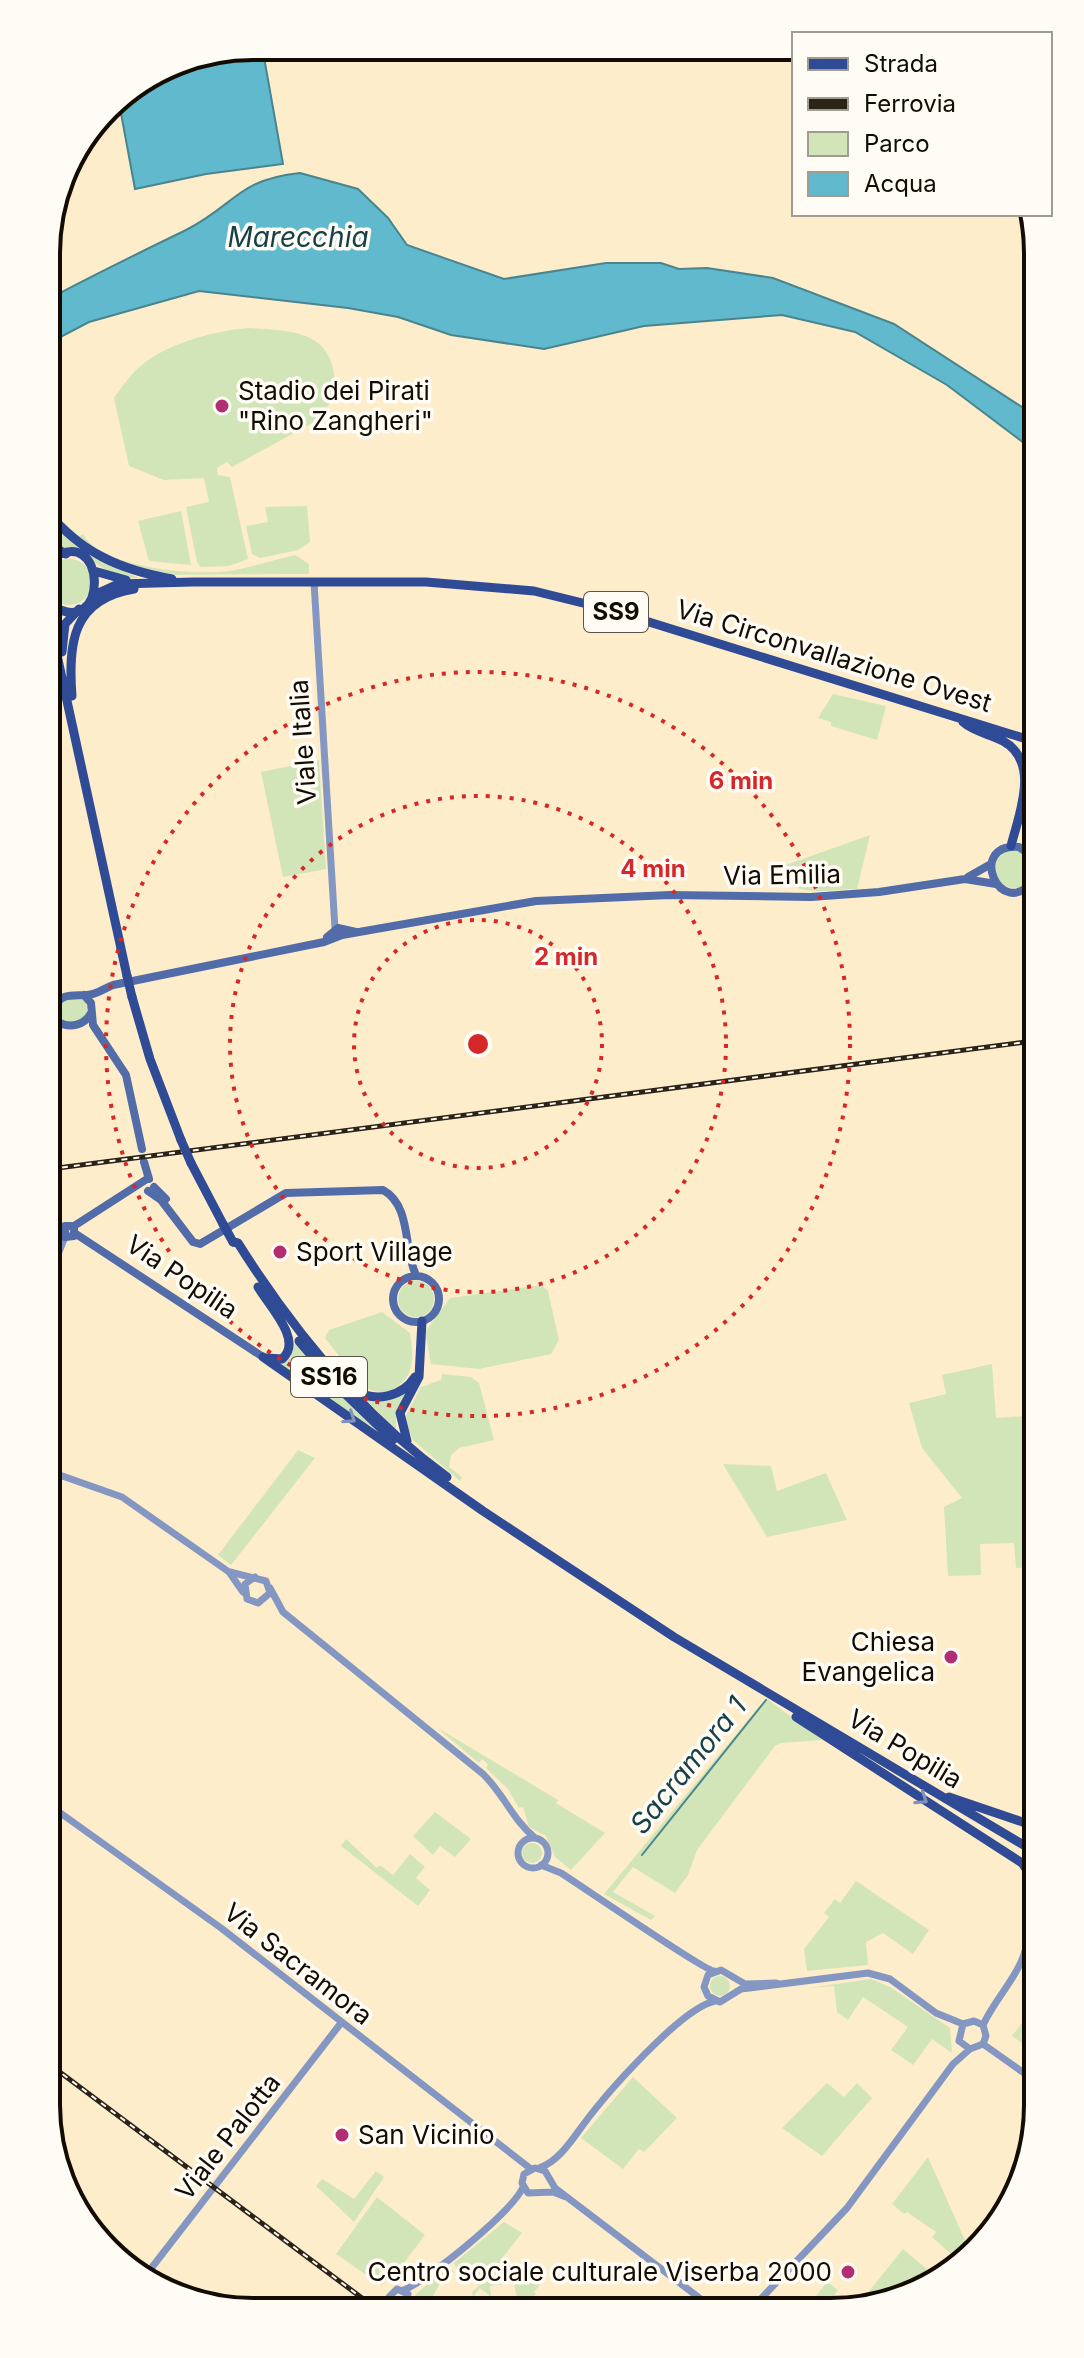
<svg xmlns="http://www.w3.org/2000/svg" width="1084" height="2358" font-family="Inter,sans-serif">
  <style>
    .green { fill: #d2e5b8 }
    .water { fill: #60b9cc; stroke: #49858f; stroke-width: 2 }
    .lines { fill: none; stroke-linecap: round; stroke-linejoin: round }
    .stream { stroke: #49858f; stroke-width: 2 }
    .tertiary { stroke: #8497c2; stroke-width: 7 }
    .secondary { stroke: #526ca9; stroke-width: 8 }
    .primary { stroke: #304b96; stroke-width: 9 }
    .rail-casing { stroke: #2a2316; stroke-width: 5 }
    .rail { stroke: #fffcf5; stroke-width: 2; stroke-dasharray: 6; stroke-linecap: butt }
    .primary-bridge { stroke: #304b96; stroke-width: 9 }
    .oneway { stroke: #8392bc }
    .ring { fill: none; stroke: #d62828; stroke-width: 4; stroke-dasharray: 4 8 }
    .poi-dot { fill: #b32d73; stroke: #fffcf5; stroke-width: 3 }
    .labels { text-anchor: middle; stroke-width: 7; stroke-linejoin: round; paint-order: stroke }
    .shield { fill: #fffcf5; stroke: #59544b; stroke-width: 2 }
    .shield-label { font-size: 24px; font-weight: bold; fill: #120c02 }
    .poi-label { font-size: 26px; fill: #120c02; stroke: #fffcf5; text-anchor: start }
    .street-label { font-size: 26px; fill: #120c02; stroke: #fffcf5 }
    .water-label { font-size: 28px; font-style: italic; fill: #174049; stroke: #fffcf5 }
    .rim { fill: none; stroke: #120c02; stroke-width: 4 }
    .centre { fill: #d62828; stroke: #fffcf5; stroke-width: 4 }
    .ring-label { font-size: 24px; text-anchor: middle; font-weight: bold; fill: #d62828; stroke: #fffcf5; stroke-width: 7; stroke-linejoin: round; paint-order: stroke }
  </style>
  <rect width="100%" height="100%" fill="#feedca"/>
  <path class="green" d="M248,328C300,331 339,332 335,398L314,422L232,467L227,462L217,468L218,475L230,477L248,559L229,566L201,567L197,562L186,507L209,502L204,478L164,480L129,466L114,398C121,388 129,377 137,369C164,344 213,331 248,328Z
    M47,499L58,517L79,536L83,534C102,569 200,577 235,570C255,566 275,560 295,555L309,564V574L159,575L92,551L47,508Z
    M307,506L310,542L298,550L260,558L252,554L246,526L268,522L265,507Z
    M181,511L191,565L149,561L138,521Z
    M47,516L90,555L139,578C113,580 107,569 88,559C74,552 61,549 48,540Z
    M46 582a23 23 0 1 1 46 0a23 23 0 1 1-46 0Z
    M833,694L886,706L877,740L831,726V722L818,718Z
    M319,760L326,869L283,877L261,772Z
    M870,835L857,889C828,889 789,901 780,867Z
    M995 869a19 19 0 1 1 38 0a19 19 0 1 1-38 0Z
    M59 1010a14 14 0 1 1 28 0a14 14 0 1 1-28 0Z
    M398 1299a18 18 0 1 1 36 0a18 18 0 1 1-36 0Z
    M542,1285L548,1291L559,1340L551,1354L479,1369L431,1364L425,1332L450,1298Z
    M382,1312L410,1333C414,1355 415,1383 388,1391C381,1393 371,1392 365,1386C350,1374 338,1353 325,1338L329,1330Z
    M295,1342L378,1432L377,1433L276,1364L290,1359Z
    M992,1364L996,1418L1026,1416L1030,1503H1035L1036,1567L1016,1568L1014,1543L980,1544L981,1575L948,1576L944,1507L962,1498L922,1448L909,1403L946,1394L942,1375Z
    M442,1374L471,1377L479,1383L494,1440L459,1448L451,1455L449,1467L462,1477L460,1481L413,1440L404,1419L421,1387L441,1380Z
    M410,1390L396,1412V1429L364,1398Z
    M298,1450L315,1458L231,1565L218,1555Z
    M723,1464L771,1466L777,1491L826,1473L847,1520L767,1537Z
    M766,1698L822,1740L781,1743L775,1746L697,1850L688,1875L675,1893L633,1867L613,1892L655,1916L651,1920L604,1894Z
    M436,1727L558,1800L556,1803L605,1833L571,1870L555,1857L546,1836L529,1827L523,1807L519,1808L508,1789L486,1768L488,1764L482,1759L479,1763Z
    M435,1812L471,1839L455,1857L440,1846L433,1855L413,1836Z
    M346,1839L377,1868L380,1865L393,1875L410,1854L425,1867L416,1878L430,1890L418,1906L341,1846Z
    M522 1853a10 10 0 1 1 20 0a10 10 0 1 1-20 0Z
    M856,1881L929,1930L913,1954L883,1933L866,1942L868,1965L807,1971L804,1949L829,1917L824,1913L835,1899L840,1903Z
    M710 1986a10 10 0 1 1 20 0a10 10 0 1 1-20 0Z
    M871,1979L890,1987L950,2028L952,2053L932,2039L913,2065L891,2050L908,2027L863,1997L848,2020L837,2012L834,1986L809,1988Z
    M1033,2008L1037,2011V2039L1030,2049L1012,2036Z
    M633,2077L677,2118L644,2152L639,2149L623,2169L581,2138Z
    M827,2083L844,2097L857,2083L872,2098L822,2156L782,2128Z
    M928,2157L971,2254L961,2263L932,2237L936,2232L907,2212L904,2214L892,2204Z
    M376,2171L384,2177L354,2222L316,2186L322,2179L354,2199Z
    M377,2197L425,2235L394,2276L381,2285L336,2254Z
    M504,2222L522,2233L503,2257L525,2275L529,2272L543,2281L534,2292L536,2294L523,2307L518,2304L514,2283L490,2286L491,2297L480,2288L473,2297L472,2292L479,2286L457,2270L454,2263Z
    M903,2249L940,2280L885,2305H858Z
    M450,2265L454,2272L447,2280L443,2278L428,2305L424,2302L420,2307H411L416,2294Z
    M827,2282L838,2290L827,2305H809Z"/>
  <path class="water" d="M253,46H262L283,164L206,174L135,189L118,97L174,62Z
    M300,173L358,189L388,218L407,245L504,279L606,263H661L679,269L707,268L773,278L894,324L1025,409L1032,419V449L947,385L855,332L782,315L644,326L544,349L451,335L398,317L348,308L199,291L89,322L47,344V300C93,275 139,253 186,230C237,204 236,180 300,173Z"/>
  <g class="lines">
    <path class="stream" d="M642,1855L766,1700"/>
    <path class="tertiary" d="M314,582L335,929
      M50,1274L65,1237
      M51,1472L122,1497L229,1572L243,1592
      M230,1572L266,1581L270,1593L258,1603L247,1599L245,1584L255,1577
      M270,1588L283,1612L483,1774C503,1793 513,1820 534,1837
      M52,1807L221,1928L531,2169
      M518 1853a15 15 0 1 1 30 0a15 15 0 1 1-30 0Z
      M541,1865L561,1873C580,1885 705,1971 714,1971
      M1037,1904L1027,1923L1037,1941
      M1025,1959L1037,1950
      M776,1983L745,1984L721,1970L708,1975L704,1987L708,1996L720,2002L741,1989L868,1973L890,1979L936,2013L963,2024
      M963,2024L974,2021L983,2025L986,2036L983,2044
      M963,2024L959,2041L970,2049
      M983,2025C998,1992 1030,1967 1028,1928
      M983,2044L1024,2073L1037,2077
      M539,2168C558,2162 572,2140 583,2125C605,2095 681,2008 715,2001
      M566,2197L553,2192L528,2193L522,2183L524,2174L535,2168L545,2171L555,2188L710,2306
      M146,2275L341,2023
      M404,2290C428,2280 513,2211 523,2187
      M755,2305L847,2208L953,2064L970,2049L983,2044
      M394,2307L389,2297L397,2289L408,2294L403,2307"/>
    <path class="secondary" d="M1033,857L1019,847C966,843 1000,922 1033,881
      M968,877L991,864
      M327,937L338,928L356,932
      M84,995L91,1003L93,1025L126,1075L142,1149
      M91,1013C85,1025 70,1029 58,1022L53,1009C61,992 72,996 87,995C96,995 105,988 113,985L324,942L342,935L536,901L670,895L811,897L879,892L965,879L996,884
      M144,1162L149,1179
      M154,1187L166,1199
      M148,1191L161,1200L193,1242L200,1244L286,1193L383,1190C412,1206 403,1249 416,1275
      M74,1226V1236L65,1237V1226H74L147,1179
      M76,1234L263,1357
      M393 1299a23 23 0 1 1 46 0a23 23 0 1 1-46 0Z"/>
    <path class="primary" d="M47,511C81,553 121,570 172,579
      M48,544L66,554
      M48,562C108,515 111,646 50,604
      M94,571L126,580
      M94,595L118,584L193,582H426L534,591L607,609L1033,741
      M51,605L57,655L127,976
      M62,652L65,624L79,609
      M72,696C68,644 72,599 134,589
      M963,722C974,732 990,734 1003,741C1041,762 1019,814 1011,846
      M132,997L150,1059L181,1140
      M191,1163L223,1224
      M233,1242L238,1243C294,1332 362,1415 447,1477
      M258,1287C269,1306 304,1341 282,1359L267,1358
      M299,1341L339,1388L393,1440
      M263,1357L483,1511L674,1637L1037,1853
      M355,1390C375,1403 402,1397 415,1377
      M407,1441L400,1413L419,1377L422,1321
      M796,1717L1022,1863L1033,1879L1029,1912
      M949,1797L1037,1827"/>
    <g class="rail-casing">
      <path id="rail" d="M50,1169L1034,1041
        M53,2067L374,2307"/>
    </g>
    <use href="#rail" class="rail"/>
    <path class="primary-bridge" d="M127,976L132,997
      M181,1140L191,1163
      M223,1224L233,1242"/>
  </g>
  <defs><path id="oneway-chevron" d="M-2-3.5L2.5 0L-2 3.5" fill="none" stroke-width="1.6" stroke-linecap="round" stroke-linejoin="round" transform="scale(2)"/></defs>
  <g class="oneway">
    <use href="#oneway-chevron" transform="translate(350 1418) rotate(34)"/>
    <use href="#oneway-chevron" transform="translate(922 1799) rotate(33)"/>
  </g>
  <g class="ring">
    <circle cx="478" cy="1044" r="124"/>
    <circle cx="478" cy="1044" r="248"/>
    <circle cx="478" cy="1044" r="372"/>
  </g>
  <g class="poi-dot">
    <circle cx="222" cy="406" r="8"/>
    <circle cx="280" cy="1252" r="8"/>
    <circle cx="951" cy="1657" r="8"/>
    <circle cx="342" cy="2135" r="8"/>
    <circle cx="848" cy="2272" r="8"/>
  </g>
  <g class="labels">
    <g class="shield">
      <rect x="584" y="592" width="64" height="40" rx="6"/>
      <rect x="291" y="1357" width="76" height="40" rx="6"/>
    </g>
    <g class="shield-label">
      <text x="616" y="620">SS9</text>
      <text x="329" y="1385">SS16</text>
    </g>
    <g class="poi-label">
      <text x="238" y="400">Stadio dei Pirati<tspan x="238" dy="30">"Rino Zangheri"</tspan></text>
      <text x="296" y="1261">Sport Village</text>
      <text x="935" y="1651" text-anchor="end">Chiesa<tspan x="935" dy="30">Evangelica</tspan></text>
      <text x="358" y="2144">San Vicinio</text>
      <text x="832" y="2281" text-anchor="end">Centro sociale culturale Viserba 2000</text>
    </g>
    <g class="street-label">
      <text transform="translate(834 656) rotate(17)" y="9">Via Circonvallazione Ovest</text>
      <text transform="translate(303 742) rotate(-94)" y="9">Viale Italia</text>
      <text transform="translate(782 875) rotate(-1)" y="9">Via Emilia</text>
      <text transform="translate(182 1277) rotate(34)" y="9">Via Popilia</text>
      <text transform="translate(905 1749) rotate(31)" y="9">Via Popilia</text>
      <text transform="translate(298 1964) rotate(38)" y="9">Via Sacramora</text>
      <text transform="translate(228 2137) rotate(-52)" y="9">Viale Palotta</text>
    </g>
    <g class="water-label">
      <text x="298" y="247">Marecchia</text>
      <text transform="translate(688 1765) rotate(-51)" y="10">Sacramora 1</text>
    </g>
  </g>
  <path d="M0 0H1084V2358H0ZM253 60H831A193 193 0 0 1 1024 253V2105A193 193 0 0 1 831 2298H253A193 193 0 0 1 60 2105V253A193 193 0 0 1 253 60Z" fill="#fffcf5" fill-rule="evenodd"/>
  <path class="rim" d="M253 60H831A193 193 0 0 1 1024 253V2105A193 193 0 0 1 831 2298H253A193 193 0 0 1 60 2105V253A193 193 0 0 1 253 60Z"/>
  <circle cx="478" cy="1044" r="12" class="centre"/>
  <g class="ring-label">
    <text x="741" y="789">6 min</text>
    <text x="653" y="877">4 min</text>
    <text x="566" y="965">2 min</text>
  </g>
  <rect x="792" y="32" width="260" height="184" fill="#fffcf5" stroke="#a09c94" stroke-width="2"/>
  <rect x="808" y="58" width="40" height="12" fill="#304b96" stroke="#a09c94" stroke-width="2"/>
  <text x="864" y="72" font-size="24" fill="#120c02">Strada</text>
  <rect x="808" y="98" width="40" height="12" fill="#2a2316" stroke="#a09c94" stroke-width="2"/>
  <text x="864" y="112" font-size="24" fill="#120c02">Ferrovia</text>
  <rect x="808" y="132" width="40" height="24" fill="#d2e5b8" stroke="#a09c94" stroke-width="2"/>
  <text x="864" y="152" font-size="24" fill="#120c02">Parco</text>
  <rect x="808" y="172" width="40" height="24" fill="#60b9cc" stroke="#a09c94" stroke-width="2"/>
  <text x="864" y="192" font-size="24" fill="#120c02">Acqua</text>
</svg>
